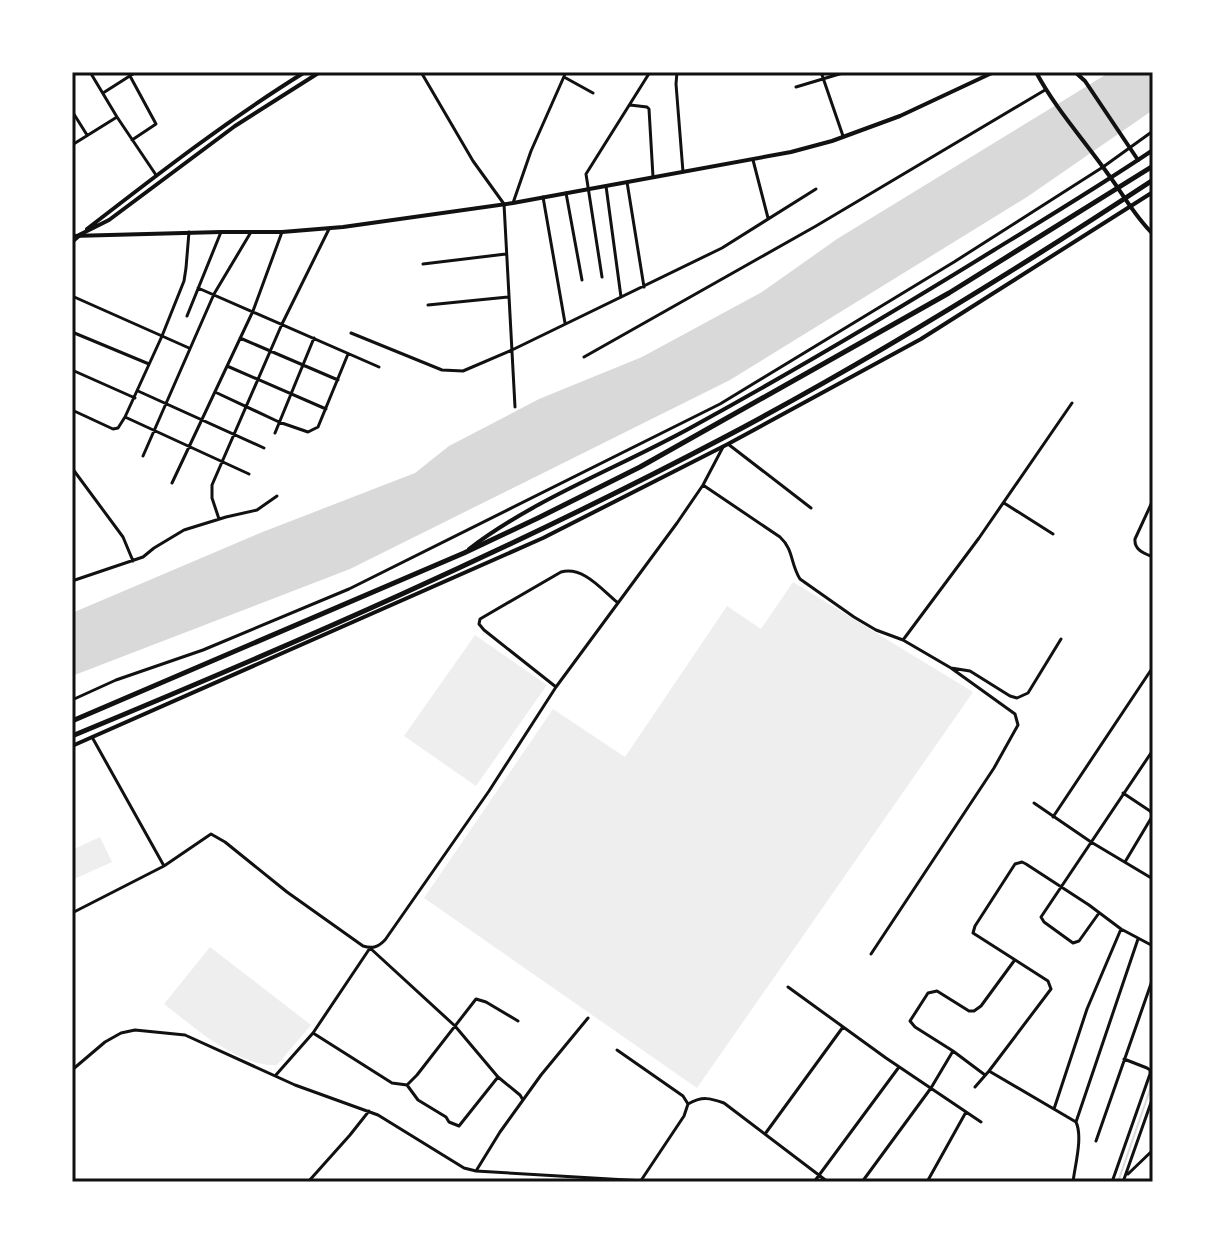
<svg xmlns="http://www.w3.org/2000/svg" width="1225" height="1254" font-family="'Noto Serif',serif">
  <style>
    .green { fill: #eee }
    .water { fill: #d9d9d9 }
    .lines { fill: none; stroke-linecap: round; stroke-linejoin: round }
    .stream { stroke: #d9d9d9; stroke-width: 2 }
    .minor { stroke: #111; stroke-width: 3 }
    .tertiary { stroke: #111; stroke-width: 4 }
    .secondary { stroke: #111; stroke-width: 4 }
    .trunk { stroke: #111; stroke-width: 5 }
    .neatline { fill: none; stroke: #111; stroke-width: 3 }
  </style>
  <rect width="100%" height="100%" fill="#fff"/>
  <path class="green" d="M793,582L973,692L697,1088L424,898L553,709L625,757L727,606L761,629Z
    M475,635L547,685L476,786L404,736Z
    M100,837L112,862L72,880V850Z
    M210,947L311,1025L277,1065C238,1067 194,1027 164,1004Z"/>
  <path class="water" d="M1110,72H1153V110L1027,197L730,380L350,569L72,676V613L260,533L415,473L449,446L539,399L642,357L762,292L837,239Z"/>
  <g class="lines">
    <path class="stream" d="M1118,1182L1153,1081"/>
    <path class="minor" d="M90,72L117,117L156,175
      M421,72L473,161L504,204L515,407
      M677,72L676,84L683,172
      M821,72L843,136
      M130,76L156,124L132,140
      M564,77L593,93
      M796,87L846,72
      M103,93L136,72
      M630,105L647,107L649,109L653,177
      M72,111L87,135
      M72,145L117,117
      M753,160L768,218
      M627,182L644,287
      M606,186L621,297
      M566,193L582,280
      M543,197L565,323
      M513,203L531,151L566,72
      M423,264L506,254
      M602,277L586,174L650,72
      M198,288L379,367
      M72,296L189,348
      M428,305L508,297
      M187,316L221,232
      M72,332L149,364
      M351,333L442,370L463,371L512,350L722,248L816,189
      M240,338L338,380
      M584,357L816,226L1045,90
      M227,366L326,409
      M72,370L135,398
      M138,391L264,448
      M215,392L279,422L308,432L318,427L348,354
      M72,410L113,429L118,428L125,417L162,336L184,281L186,268L189,232
      M125,417L249,474
      M275,433L314,338
      M728,444L811,508
      M143,456L214,294L251,232
      M72,468L123,537L133,561
      M172,483L253,311L282,232
      M703,485L780,537C794,550 790,563 800,579L854,617L876,630L903,640L951,668L970,671L1010,696L1017,698L1028,693L1061,639
      M1153,500L1135,539C1134,550 1144,553 1153,557
      M1004,503L1053,534
      M219,519L212,498V485L282,324L329,229
      M72,581L143,557L154,548L184,530L226,517L257,510L277,496
      M903,640L979,538L1072,403
      M556,687L484,630L479,624L480,619L561,572C583,566 601,589 617,602
      M72,700L116,680L203,650L349,589L720,404L954,262L1103,167L1153,131
      M92,737L164,866
      M1123,793L1150,811L1153,815L1125,862
      M1034,803L1091,842L1153,879
      M1053,817L1153,667
      M72,913L164,866L211,834L225,842L287,892L363,946C373,949 378,947 385,940L489,791L556,687L677,523L703,485L723,447
      M1099,913L1079,941L1073,943L1044,922L1041,917L1153,750
      M871,954L994,768L1018,725L1015,714L951,668
      M788,987L886,1058L981,1122
      M313,1033L392,1083L407,1085L418,1100L446,1117L449,1122L459,1126L498,1077
      M617,1050L683,1096L688,1104L684,1116L640,1182
      M72,1070L105,1042L121,1033L135,1030L185,1035L295,1085L378,1115L464,1168L476,1171L661,1182
      M989,1071L1076,1122C1083,1137 1075,1165 1073,1182
      M985,1075L953,1051L915,1027L910,1021L928,993L937,991L969,1011H974L981,1006L1014,961
      M275,1076L313,1033L370,948L455,1026L498,1077L520,1095L523,1100
      M407,1085L417,1075L476,999L486,1002L518,1021
      M975,1087L989,1071L1051,989L1048,981L973,933L975,926L1015,864L1022,862L1026,864L1089,905L1121,929L1153,946
      M688,1104C702,1096 710,1098 724,1103L828,1182
      M1054,1109L1087,1009L1121,929
      M1076,1122L1138,939
      M765,1134L843,1027
      M1096,1141L1153,978
      M476,1171L500,1132L541,1075L588,1018
      M1128,1174L1153,1150
      M308,1182L350,1135L369,1111
      M814,1182L899,1067
      M862,1182L931,1088L953,1051
      M927,1182L966,1112
      M1112,1182L1150,1074V1070L1147,1068L1124,1059
      M1123,1182L1153,1097"/>
    <path class="tertiary" d="M72,236L221,232H282L343,227L513,203L791,152L832,141L900,116L994,72
      M469,549C536,498 618,468 692,427C794,371 895,311 994,250C1048,217 1101,185 1153,150
      M72,746L543,538L728,444L921,339L1153,192"/>
    <path class="secondary" d="M1036,72C1055,108 1084,140 1108,174C1123,194 1135,217 1153,234
      M1075,72L1085,81L1138,160
      M87,229C158,174 229,119 305,72
      M79,235L109,220L235,126L320,72
      M72,242L80,235"/>
    <path class="trunk" d="M72,721L464,553L538,518L640,467L949,293L1153,166
      M72,736C292,645 512,549 723,438C871,360 1013,272 1153,180"/>
  </g>
  <rect width="1225" height="1254" fill="none" stroke="#ffffff" stroke-width="148"/>
  <rect x="74" y="74" width="1077" height="1106" class="neatline"/>
</svg>
